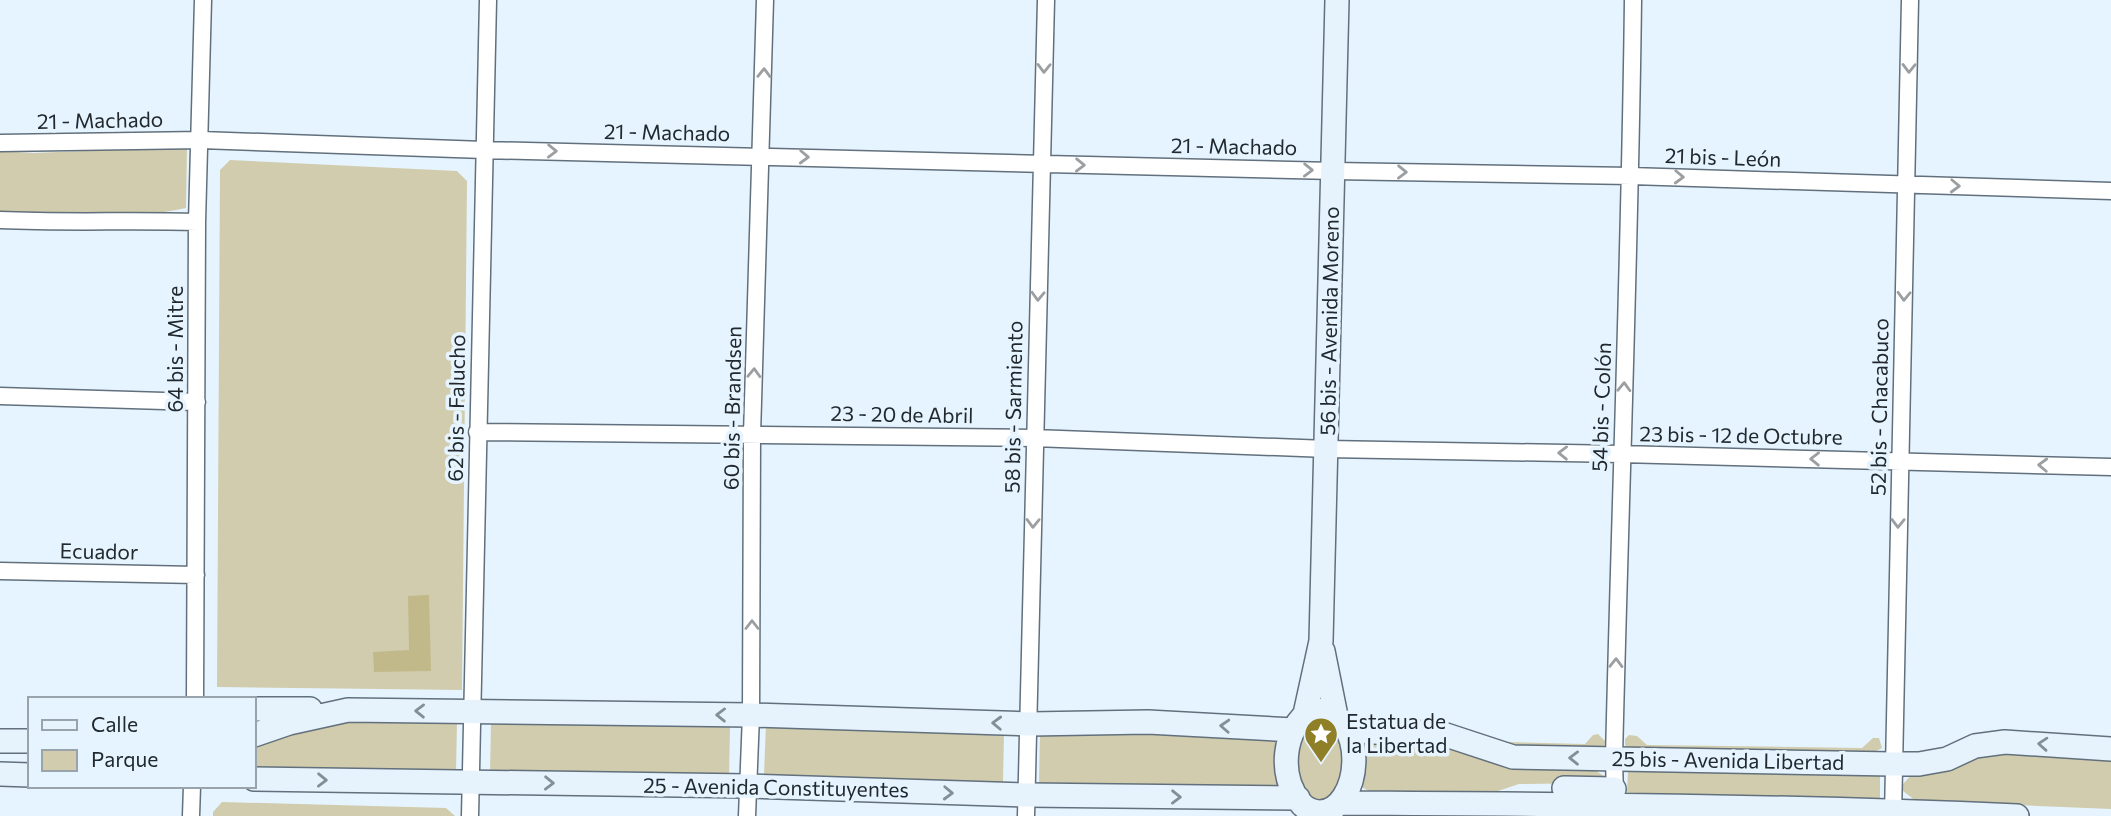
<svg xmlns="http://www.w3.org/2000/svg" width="2111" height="816" font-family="Commissioner,sans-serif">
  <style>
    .green { fill: #d1ccad }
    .water { fill: #c2b98a }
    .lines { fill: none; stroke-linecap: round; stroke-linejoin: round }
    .minor-casing { stroke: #61707c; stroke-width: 19 }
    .secondary-casing { stroke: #61707c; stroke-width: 26 }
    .minor { stroke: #fff; stroke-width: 16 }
    .secondary { stroke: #e6f2fc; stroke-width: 23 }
    .oneway { stroke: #9c9fa1 }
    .oneway2 { stroke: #848e95 }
    .labels { text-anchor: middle; stroke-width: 7; stroke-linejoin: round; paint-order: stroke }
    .street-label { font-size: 21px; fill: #22292e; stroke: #e6f4ff }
    .poi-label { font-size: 21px; fill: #22292e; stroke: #e6f4ff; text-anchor: start }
  </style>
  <rect width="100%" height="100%" fill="#e6f4ff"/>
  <path class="green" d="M187,147L186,208C128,221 60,214 0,212V151L33,153Z
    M230,160L457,171L467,181L462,690L217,687L220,170Z
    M348,719L457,722L456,773L254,769V744L324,724Z
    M1318,720L1335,728C1345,755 1343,773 1332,799L1311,803C1297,774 1285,742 1318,720Z
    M491,722L730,727L729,778L490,773Z
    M766,724L1004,733L1003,784L764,775Z
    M1040,732L1279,737L1278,789L1039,784Z
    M1475,733L1508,742L1585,744L1593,735L1598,734L1605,741L1604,747H1516Z
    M1629,735L1637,736L1647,745L1862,748L1873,738H1879L1882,748L1872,753L1630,749L1625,745V739Z
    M1364,741L1436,742L1465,754L1494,763L1593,769L1604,776L1602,782L1597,783L1519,784L1498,791L1481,794H1374L1360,786L1361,748Z
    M1997,753L2111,760V809L1916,801L1903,791V784L1913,773Z
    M1628,769L1880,774V799L1627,794Z
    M222,802L446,808L455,816H213V812Z"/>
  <path class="water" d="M429,595L431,671L374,672L373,652L409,650L408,596Z"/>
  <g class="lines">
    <g class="minor-casing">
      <path id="minor" d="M0,143L201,140L484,150L1334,171L1631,176L2111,191
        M0,220C66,223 131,220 197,222
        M0,396L197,402
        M477,432L1034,438L1327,449L1621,454L2111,467
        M0,571L196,575
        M195,699L197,222L203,0
        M1615,799L1614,758C1620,505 1630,253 1633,0
        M191,816L192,786
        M470,816L488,0
        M747,816L751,715L752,435L765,0
        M1026,816L1046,0
        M1893,816L1910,0"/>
    </g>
    <g class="secondary-casing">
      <path id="secondary" d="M1323,651L1336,716
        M254,709H310
        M1311,710C1372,708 1362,814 1318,812C1311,811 1304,808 1300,802C1278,775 1283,729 1311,710Z
        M1305,714L1321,641L1337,0
        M1346,727L1369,732L1440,733L1513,757L1892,764H1919L1947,759L1975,746L2005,742L2111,749
        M254,735L289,723L348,710L751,715L1030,724L1148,722L1293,730
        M0,741H30
        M0,774L30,775
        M254,779L748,786L1027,795L1298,798
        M1564,788L1614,789
        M1340,803C1566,804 1791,806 2017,816"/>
    </g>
    <use href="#minor" class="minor"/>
    <use href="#secondary" class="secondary"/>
  </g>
  <defs><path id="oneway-chevron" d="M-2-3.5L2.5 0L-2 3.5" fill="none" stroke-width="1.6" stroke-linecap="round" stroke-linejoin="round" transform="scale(1.75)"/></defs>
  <g class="oneway">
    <use href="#oneway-chevron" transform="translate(1044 68) rotate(91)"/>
    <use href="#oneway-chevron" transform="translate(1909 68) rotate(91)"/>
    <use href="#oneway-chevron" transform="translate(764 73) rotate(-89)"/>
    <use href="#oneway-chevron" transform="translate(552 151) rotate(1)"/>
    <use href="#oneway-chevron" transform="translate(804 157) rotate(2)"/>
    <use href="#oneway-chevron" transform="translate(1080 165) rotate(1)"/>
    <use href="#oneway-chevron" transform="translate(1308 170) rotate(1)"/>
    <use href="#oneway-chevron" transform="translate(1402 172) rotate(1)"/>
    <use href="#oneway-chevron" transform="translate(1679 177) rotate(2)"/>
    <use href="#oneway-chevron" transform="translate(1955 186) rotate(2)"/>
    <use href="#oneway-chevron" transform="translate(1038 296) rotate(92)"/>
    <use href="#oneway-chevron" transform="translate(1904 296) rotate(92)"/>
    <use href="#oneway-chevron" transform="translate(754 373) rotate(-88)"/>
    <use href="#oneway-chevron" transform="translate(1624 387) rotate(-88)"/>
    <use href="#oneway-chevron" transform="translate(1563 453) rotate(-179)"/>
    <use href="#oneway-chevron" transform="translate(1815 459) rotate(-179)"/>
    <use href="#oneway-chevron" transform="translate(2043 465) rotate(-178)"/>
    <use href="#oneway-chevron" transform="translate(1033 523) rotate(91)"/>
    <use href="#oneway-chevron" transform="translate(1898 523) rotate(91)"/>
    <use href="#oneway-chevron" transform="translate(752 625) rotate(-90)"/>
    <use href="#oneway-chevron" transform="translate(1616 663) rotate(-89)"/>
  </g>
  <g class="oneway2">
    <use href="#oneway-chevron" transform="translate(420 711) rotate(-179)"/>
    <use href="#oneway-chevron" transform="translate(721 715) rotate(-179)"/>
    <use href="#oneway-chevron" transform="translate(997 723) rotate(-178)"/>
    <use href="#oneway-chevron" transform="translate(1225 726) rotate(-177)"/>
    <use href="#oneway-chevron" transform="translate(2043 744) rotate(-176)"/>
    <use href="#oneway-chevron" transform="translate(1574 758) rotate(-179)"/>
    <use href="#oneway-chevron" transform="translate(322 780) rotate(1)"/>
    <use href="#oneway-chevron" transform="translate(549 783) rotate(1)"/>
    <use href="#oneway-chevron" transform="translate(948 793) rotate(2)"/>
    <use href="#oneway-chevron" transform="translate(1176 797) rotate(1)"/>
  </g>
  <defs>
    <g id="sight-pin" transform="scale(1.75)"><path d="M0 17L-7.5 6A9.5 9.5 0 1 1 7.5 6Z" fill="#8f7f26" stroke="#e6f4ff"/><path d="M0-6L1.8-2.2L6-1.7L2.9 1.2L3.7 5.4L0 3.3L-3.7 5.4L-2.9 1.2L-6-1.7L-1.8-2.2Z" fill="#fff"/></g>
  </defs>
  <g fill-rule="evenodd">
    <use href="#sight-pin" x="1321" y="734"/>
  </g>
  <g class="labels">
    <g class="street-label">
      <text transform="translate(100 121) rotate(-1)" y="7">21 - Machado</text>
      <text transform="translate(667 133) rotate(1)" y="7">21 - Machado</text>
      <text transform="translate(1234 147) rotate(1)" y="7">21 - Machado</text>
      <text transform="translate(1723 158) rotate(2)" y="7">21 bis - León</text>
      <text transform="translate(1330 321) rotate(-89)" y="7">56 bis - Avenida Moreno</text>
      <text transform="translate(176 349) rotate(-90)" y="7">64 bis - Mitre</text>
      <text transform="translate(1014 407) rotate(-89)" y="7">58 bis - Sarmiento</text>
      <text transform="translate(1602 407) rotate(-88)" y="7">54 bis - Colón</text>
      <text transform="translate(1880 407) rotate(-89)" y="7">52 bis - Chacabuco</text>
      <text transform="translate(457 408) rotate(-89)" y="7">62 bis - Falucho</text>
      <text transform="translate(733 408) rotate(-89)" y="7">60 bis - Brandsen</text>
      <text transform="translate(902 415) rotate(1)" y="7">23 - 20 de Abril</text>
      <text transform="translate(1741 436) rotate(1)" y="7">23 bis - 12 de Octubre</text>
      <text transform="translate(99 552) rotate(1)" y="7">Ecuador</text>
      <text transform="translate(1728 761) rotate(1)" y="7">25 bis - Avenida Libertad</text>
      <text transform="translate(776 788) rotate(1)" y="7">25 - Avenida Constituyentes</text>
    </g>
    <g class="poi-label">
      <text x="1346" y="729">Estatua de<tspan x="1346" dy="24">la Libertad</tspan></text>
    </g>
  </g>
  <rect x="28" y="697" width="228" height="91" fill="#e6f4ff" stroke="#98a3ab" stroke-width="2"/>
  <rect x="42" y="720" width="35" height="10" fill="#e6f2fc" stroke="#98a3ab" stroke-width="2"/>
  <text x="91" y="732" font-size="21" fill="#22292e">Calle</text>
  <rect x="42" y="750" width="35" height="21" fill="#d1ccad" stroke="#98a3ab" stroke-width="2"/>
  <text x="91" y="767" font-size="21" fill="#22292e">Parque</text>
</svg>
